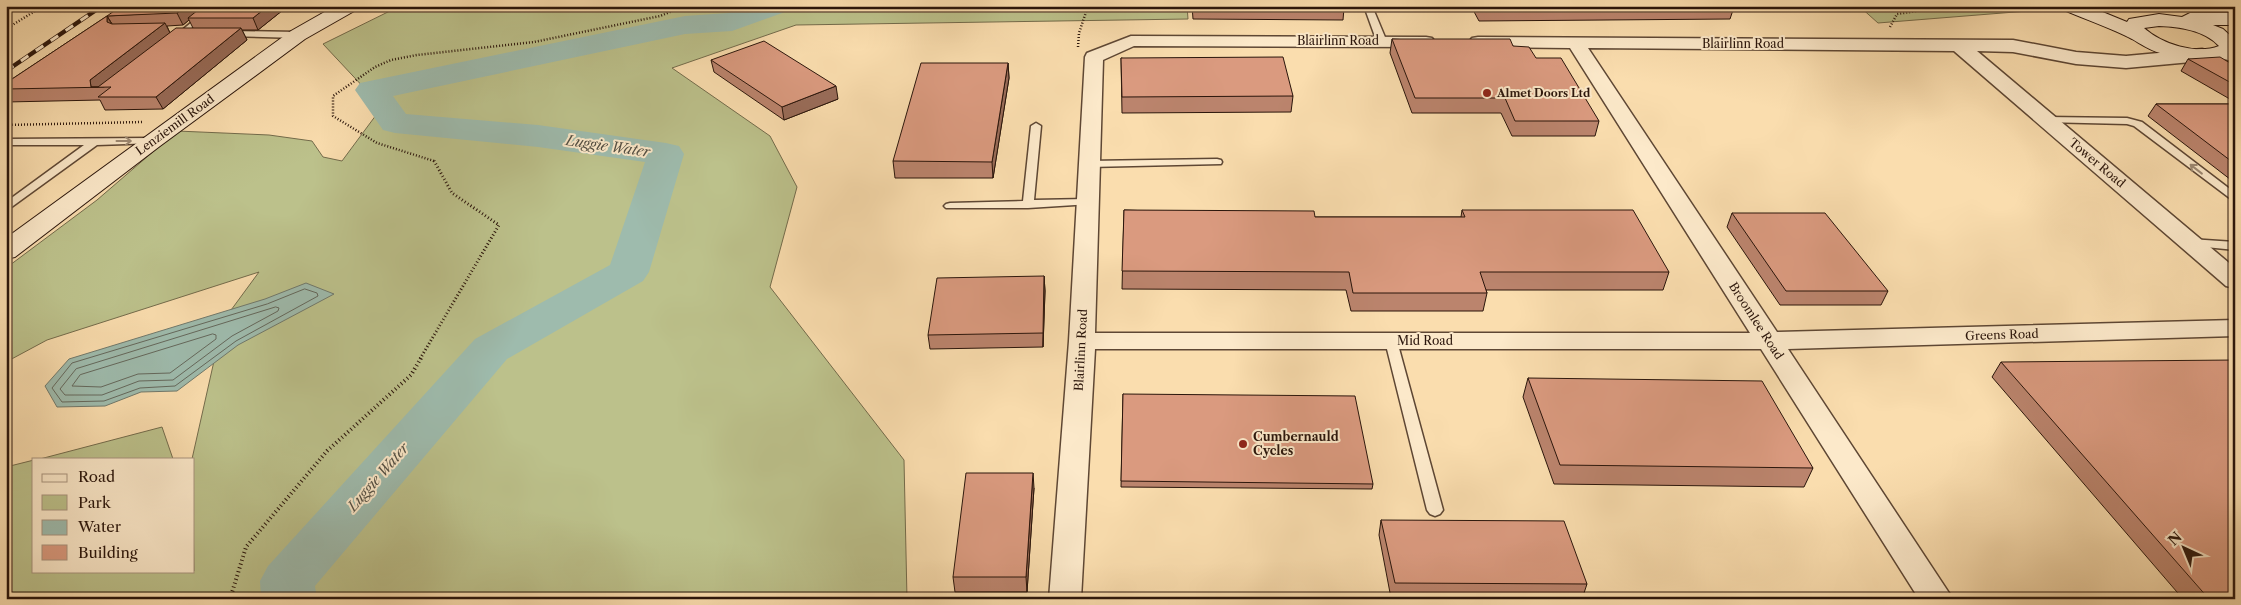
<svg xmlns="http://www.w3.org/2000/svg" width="2241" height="605" font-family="'Libre Caslon Text',serif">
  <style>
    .green { fill: #bcc18b; stroke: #736b4b }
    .water { fill: #9ebbad; stroke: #70796c }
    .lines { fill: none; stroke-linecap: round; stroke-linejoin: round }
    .shore { stroke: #64685c; stroke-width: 1 }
    .river { fill: #9ebbad; fill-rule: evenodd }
    .lane-casing { stroke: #5e4734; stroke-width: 3 }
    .street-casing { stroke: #5e4734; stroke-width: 3 }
    .secondary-casing { stroke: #2a150b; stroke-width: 2 }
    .path-far2 { stroke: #2a150b; stroke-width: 2.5; stroke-dasharray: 1 2; stroke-linecap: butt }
    .path-far1 { stroke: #2a150b; stroke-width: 3; stroke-dasharray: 1 2.5; stroke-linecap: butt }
    .path { stroke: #2a150b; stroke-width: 4; stroke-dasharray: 1 3; stroke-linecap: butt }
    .lane { fill: #fce9ca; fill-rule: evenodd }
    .street { fill: #fce9ca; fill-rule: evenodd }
    .secondary { fill: #fce9ca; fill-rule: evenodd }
    .rail-casing { stroke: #2a150b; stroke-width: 4.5 }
    .rail { stroke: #fce9ca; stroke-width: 3; stroke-dasharray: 9; stroke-linecap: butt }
    .wall { fill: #bb846d; stroke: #2a150b; fill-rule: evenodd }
    .shaded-wall { fill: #996c59; stroke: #2a150b }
    .building { fill: #da9a7f; stroke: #2a150b }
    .oneway { stroke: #9e8a74 }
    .poi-dot { fill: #8f2418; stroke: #fce9ca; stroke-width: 2 }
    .labels { text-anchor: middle; stroke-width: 4; stroke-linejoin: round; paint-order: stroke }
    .far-poi-label { font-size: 11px; font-weight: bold; fill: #2a150b; stroke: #fce9ca; text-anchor: start }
    .street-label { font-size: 12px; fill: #2a150b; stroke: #fce9ca }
    .poi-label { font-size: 12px; font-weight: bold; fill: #2a150b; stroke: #fce9ca; text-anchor: start }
    .water-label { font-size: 14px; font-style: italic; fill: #534f44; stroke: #fce9ca }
  </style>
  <rect width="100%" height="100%" fill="#faddae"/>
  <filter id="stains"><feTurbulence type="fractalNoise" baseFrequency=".004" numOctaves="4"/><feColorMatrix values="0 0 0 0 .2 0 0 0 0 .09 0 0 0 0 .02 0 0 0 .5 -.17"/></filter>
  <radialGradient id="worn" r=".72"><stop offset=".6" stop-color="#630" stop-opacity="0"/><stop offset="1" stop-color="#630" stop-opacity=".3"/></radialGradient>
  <path class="green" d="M400,6H1187L1188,19L796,25L672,68L770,136L797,187L770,287L904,460L907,599H6V467L34,460V571H194L192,459L223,321L259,272L47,340L6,362V268L97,200L177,131L269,135L312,141L323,157L342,161L382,107L323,44Z
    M1859,6H2043L2040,10L1878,23Z
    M162,427L173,459H40Z"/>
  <path class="water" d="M306,283L334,294L238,345L177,391L141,392L105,406L57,407L45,386L69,359L265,299Z"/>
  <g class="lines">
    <path class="shore" d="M305,289L317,293L318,296L236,341L175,386L140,388L104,401L62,402L52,388L72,363L267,304Z
      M276,307L279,308L278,311L232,336L173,380L139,381L102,395H65L60,389L76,369Z
      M213,334L216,335V339L170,373L138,374L101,387L72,386L80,375Z"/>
    <path class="river" d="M747,6H790L785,12L732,31L685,34L393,96L406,114L538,125L666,143L679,146L684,154L649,272L643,281L507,359L315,586L317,599H261L260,581L268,566L475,339L610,265L645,162L538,147L395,133L383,130L355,90L360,83L685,16L728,13Z"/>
    <g class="lane-casing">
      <path id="lane" d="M211,6H221L180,41H174V37Z
        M1364,6H1372L1387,42L1385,44L1377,42Z
        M228,31L298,32L303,35L298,38L225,36L223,34Z
        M2216,51L2235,56V62L2213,56L2211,54Z
        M2046,117L2127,118L2142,122L2235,193V202L2134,126L2127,124L2042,122L2041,120Z
        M1036,123L1041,126L1034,200L1087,199L1093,202L1091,204L1028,208H946L944,206L946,204L950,203L1023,201L1031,126Z
        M152,138L157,141L156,143L97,145L6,211V202L84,145H6V139Z
        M1217,159L1221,160L1222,162L1221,164L1089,167L1084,164L1089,161Z
        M2190,239L2235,242V250L2186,245L2184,243Z
        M1391,337L1397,341L1443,510L1440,514L1435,516L1430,514L1427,510L1385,341Z"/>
    </g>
    <g class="street-casing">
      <path id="street" d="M1131,36L1426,37L1432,38L1435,42L1432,46L1426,47L1134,46L1103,60L1095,333H1750L1570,48L1478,47L1472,46L1469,42L1472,38L1478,37L2013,40L2076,52L2126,56L2202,49L2209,51L2211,55L2209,59L2202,61L2126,68L2076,64L2013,52L1977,51L2235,268V288L2226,286L1954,51L1588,48L1777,332L2235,320V336L1788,349L1953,599H1919L1761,349H1095L1081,599H1049L1069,341L1085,57L1087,53Z"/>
    </g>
    <g class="secondary-casing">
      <path id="secondary" d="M335,6H358L356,10L305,39L160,146L15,257L6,259V238L291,31Z
        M2062,6H2088L2127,22L2129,19L2159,14L2182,17L2190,13H2235V25H2213L2223,29L2235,40V54C2221,68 2177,59 2160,53C2149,50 2141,44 2132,39C2111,28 2087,20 2064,10ZM2159,26C2180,27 2204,30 2219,46C2196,55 2162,44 2144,28Z"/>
    </g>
    <path class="path-far2" d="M1890,27L1897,14L1950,6
      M6,29L43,6
      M1078,47L1079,33L1088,6
      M6,125L143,122
      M434,161L377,143L333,116V96L375,67L391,60L417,55L534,42L660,16L685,6"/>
    <path class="path-far1" d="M420,359L499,225L452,193L433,159"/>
    <path class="path" d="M230,599L246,547L327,451L411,375L421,358"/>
    <use href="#lane" class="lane"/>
    <use href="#street" class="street"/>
    <use href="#secondary" class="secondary"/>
    <g class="rail-casing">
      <path id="rail" d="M6,71L102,6"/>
    </g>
    <use href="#rail" class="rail"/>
  </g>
  <path class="wall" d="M288,6L258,30H242L247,40L163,109L105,110L100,100L6,102V83L107,16L112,24L107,16ZM189,20L193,28L170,33L167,26L183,25Z
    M1192,6H1344V8L1343,20L1193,19Z
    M1471,6H1733L1734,7L1730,19L1479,21Z
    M1392,39L1513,46L1536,58L1599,121L1595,136H1512L1501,113H1412L1390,53Z
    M1121,58L1293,96L1291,112L1122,113Z
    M2188,59L2235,66V102L2181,71Z
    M711,60L838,99L784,120L714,72Z
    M1008,63L1009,78L993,178H895L893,161Z
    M2156,104H2235V183L2148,116Z
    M1124,210L1315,217H1461L1462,210L1669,272L1663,290H1486L1487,293L1483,311H1351L1346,290L1122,289Z
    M1732,213L1888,291L1881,305H1780L1727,227Z
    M1044,276L1045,291L1043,347L930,349L928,335Z
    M2001,362L2235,599H2183L1992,377Z
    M1528,378L1813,468L1804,487L1554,484L1523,397Z
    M1123,394L1373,484L1372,489L1121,487Z
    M1034,488L1027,592H955L953,577Z
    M1381,520L1587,584L1582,599L1391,598L1379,535Z"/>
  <path class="shaded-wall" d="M187,6H208L188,18L189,20L183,25L177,13Z
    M268,6H288L258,30L253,18Z
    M107,16L114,28L107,22Z
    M165,23L171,35L104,87H91L90,80Z
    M241,28L247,40L163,109L156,97Z
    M1008,63L1009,78L993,178L992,162Z
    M836,86L838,99L784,120L782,107Z
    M1044,276L1045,291L1043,347V333Z
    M1033,473L1034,488L1027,592L1026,577Z"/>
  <path class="building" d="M121,6H187L177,13L107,16Z
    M203,6H268L253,18H188Z
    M1194,6H1344V8L1194,7Z
    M1480,6H1733L1734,7L1482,9Z
    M107,16V22L112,24L165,23L90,80L91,87H98L176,28H241L156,97H98L111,87L6,89V83Z
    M1392,39H1510L1513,46L1529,47L1536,58H1561L1599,121H1515L1505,98H1415Z
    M764,41L836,86L782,107L711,60Z
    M1283,57L1293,96L1122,97L1121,58Z
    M2220,57L2235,66V85L2188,59Z
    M921,63H1008L992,162L893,161Z
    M2156,104H2235V164Z
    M1124,210L1314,211L1315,217H1465L1462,210H1633L1669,272H1480L1487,293H1353L1349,272L1122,271Z
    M1732,213H1825L1888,291H1786Z
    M1044,276L1043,333L928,335L937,278Z
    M2235,360V599H2209L2001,362Z
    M1528,378L1762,381L1813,468L1560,465Z
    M1123,394L1355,396L1373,484L1121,481Z
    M966,473H1033L1026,577H953Z
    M1381,520L1564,521L1587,584L1395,583Z"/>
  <defs><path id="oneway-shaft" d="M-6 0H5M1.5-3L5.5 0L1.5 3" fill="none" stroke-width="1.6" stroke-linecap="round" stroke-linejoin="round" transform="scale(1.25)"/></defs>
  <g class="oneway">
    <use href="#oneway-shaft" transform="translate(124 141)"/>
    <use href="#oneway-shaft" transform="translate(2196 169) rotate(-142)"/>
  </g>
  <g class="poi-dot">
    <circle cx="1487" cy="93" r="5"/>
    <circle cx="1243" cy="444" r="5"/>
  </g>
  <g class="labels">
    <g class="far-poi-label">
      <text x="1497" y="97">Almet Doors Ltd</text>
    </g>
    <g class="street-label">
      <text x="1338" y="45">Blairlinn Road</text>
      <text x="1743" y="48">Blairlinn Road</text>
      <text transform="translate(175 125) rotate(-36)" y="4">Lenziemill Road</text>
      <text transform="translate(2097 163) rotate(40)" y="4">Tower Road</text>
      <text transform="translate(1756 321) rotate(57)" y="4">Broomlee Road</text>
      <text transform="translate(2002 335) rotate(-2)" y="4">Greens Road</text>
      <text x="1425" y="345">Mid Road</text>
      <text transform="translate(1081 350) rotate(-87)" y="4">Blairlinn Road</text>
    </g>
    <g class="poi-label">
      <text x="1253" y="441">Cumbernauld<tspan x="1253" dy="14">Cycles</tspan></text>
    </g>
    <g class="water-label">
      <text transform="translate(608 146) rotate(8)" y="5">Luggie Water</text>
      <text transform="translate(378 477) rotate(-49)" y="5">Luggie Water</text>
    </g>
  </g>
  <rect width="2241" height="605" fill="none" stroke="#faddae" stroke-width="25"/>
  <rect x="8" y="8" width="2226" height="590" fill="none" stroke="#2a150b" stroke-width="2.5"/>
  <rect x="12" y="12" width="2216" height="580" fill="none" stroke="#2a150b"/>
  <rect x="32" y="458" width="162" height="115" fill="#fce9ca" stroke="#a8947e"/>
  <rect x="42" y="474" width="25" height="8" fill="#fce9ca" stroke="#a8947e"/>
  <text x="78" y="482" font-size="15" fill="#2a150b">Road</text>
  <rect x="42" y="495" width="25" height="15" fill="#bcc18b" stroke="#a8947e"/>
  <text x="78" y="508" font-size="15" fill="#2a150b">Park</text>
  <rect x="42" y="520" width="25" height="15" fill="#9ebbad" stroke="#a8947e"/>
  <text x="78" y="532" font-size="15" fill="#2a150b">Water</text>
  <rect x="42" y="545" width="25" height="15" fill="#da9a7f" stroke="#a8947e"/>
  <text x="78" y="558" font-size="15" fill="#2a150b">Building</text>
  <g transform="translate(2184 548) rotate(316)" stroke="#fce9ca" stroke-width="4" paint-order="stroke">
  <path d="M0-4L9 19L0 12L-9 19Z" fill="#2a150b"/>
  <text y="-8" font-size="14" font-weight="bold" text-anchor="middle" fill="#2a150b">N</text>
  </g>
  <rect width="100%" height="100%" filter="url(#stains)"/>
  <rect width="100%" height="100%" fill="url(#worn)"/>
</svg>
